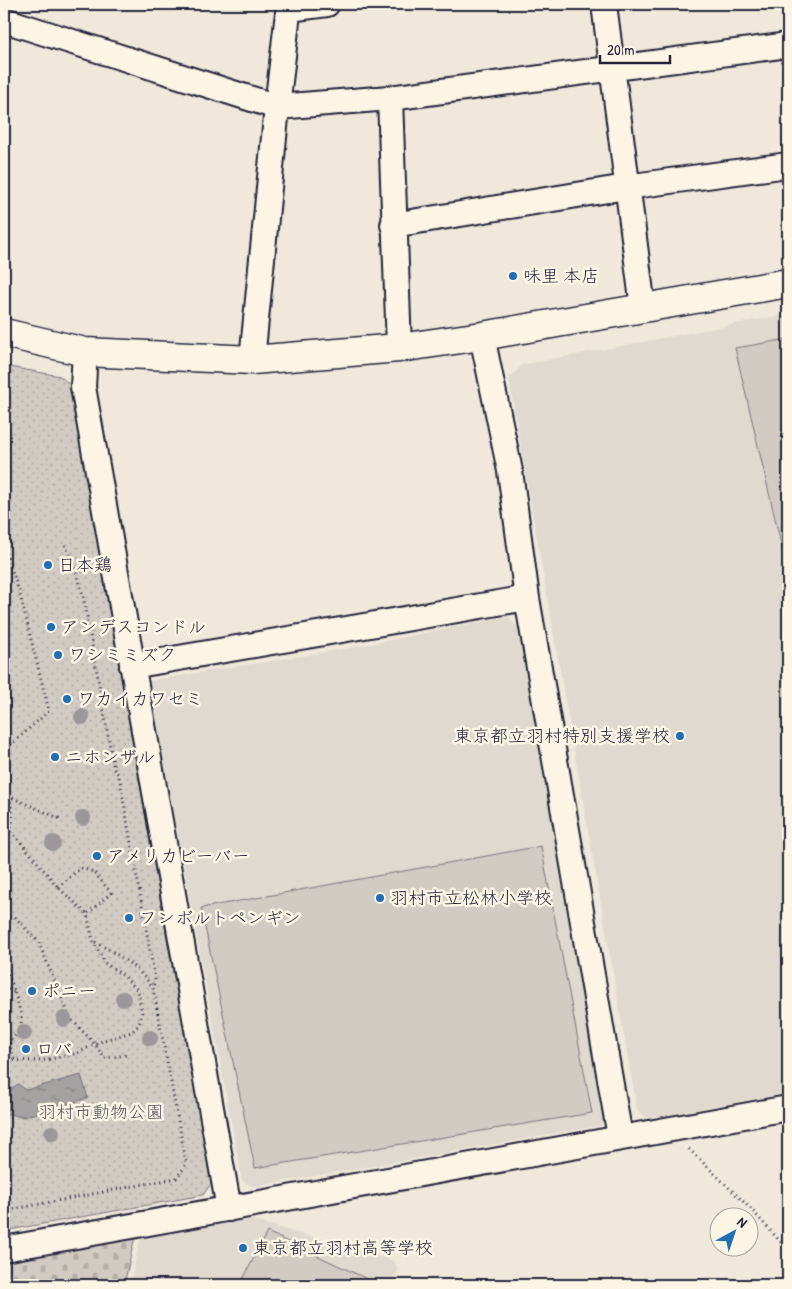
<svg xmlns="http://www.w3.org/2000/svg" width="792" height="1289" font-family="'Patrick Hand','Klee One',sans-serif">
  <style>
    .built { fill: #e0d9cf }
    .cemetery { fill: url(#cemetery-stones); stroke: #7a767f }
    .park { fill: url(#park-dots); stroke: #7a767f }
    .garden { fill: #d1cbc3; stroke: #7a767f }
    .water { fill: url(#water-ripples); stroke: #716f79 }
    .lines { fill: none; stroke-linecap: round; stroke-linejoin: round }
    .minor-casing { stroke: #22223b; stroke-width: 28 }
    .tertiary-casing { stroke: #22223b; stroke-width: 31 }
    .path { stroke: #22223b; stroke-width: 3; stroke-dasharray: 1 4; stroke-linecap: butt }
    .minor { stroke: #fcf5e5; stroke-width: 24 }
    .tertiary { stroke: #fcf5e5; stroke-width: 28 }
    .tree { fill: #9b979a }
    .poi-dot { fill: #1f6fb2; stroke: #fcf5e5; stroke-width: 2 }
    .labels { text-anchor: middle; stroke-width: 5; stroke-linejoin: round; paint-order: stroke }
    .poi-label { font-size: 18px; fill: #22223b; stroke: #fcf5e5; text-anchor: start }
    .park-label { font-size: 18px; fill: #575564; stroke: #fcf5e5 }
  </style>
  <defs>
    <pattern id="cemetery-stones" width="16" height="16" patternUnits="userSpaceOnUse" patternTransform="scale(1.25)"><rect width="16" height="16" fill="#d1cbc3"/><path d="M2 7V4a2 2 0 0 1 4 0v3zM10 15v-3a2 2 0 0 1 4 0v3z" fill="#b3aea8"/></pattern>
    <pattern id="park-dots" width="8" height="8" patternUnits="userSpaceOnUse" patternTransform="scale(1.25)"><rect width="8" height="8" fill="#d1cbc3"/><path d="M2 2h.1M6 6h.1" fill="none" stroke="#b3aea8" stroke-width="1.8" stroke-linecap="round"/></pattern>
    <pattern id="water-ripples" width="26" height="14" patternUnits="userSpaceOnUse" patternTransform="scale(1.25)"><rect width="26" height="14" fill="#a6a2a2"/><path d="M2 4q2-2 4 0t4 0M15 11q2-2 4 0t4 0" fill="none" stroke="#878485"/></pattern>
  </defs>
  <rect width="100%" height="100%" fill="#efe8db"/>
  <filter id="ink" filterUnits="userSpaceOnUse"><feTurbulence type="fractalNoise" baseFrequency=".02" numOctaves="2"/><feDisplacementMap in="SourceGraphic" scale="10" xChannelSelector="R" yChannelSelector="G"/><feConvolveMatrix kernelMatrix="1 2 1 2 8 2 1 2 1" color-interpolation-filters="sRGB"/></filter>
  <g filter="url(#ink)">
    <path class="built" d="M788,314V1093L647,1118L637,1109L509,379L522,365Z
      M508,616L524,636L608,1116L599,1126L253,1187L242,1180L149,681L361,646Z
      M242,1217L394,1261L398,1270L392,1285H130L141,1235Z"/>
    <path class="cemetery" d="M135,1236L124,1285H4V1260Z"/>
    <path class="park" d="M4,366L60,376L70,385L169,950L213,1181L203,1195L4,1231Z"/>
    <path class="garden" d="M788,339V574L735,348Z
      M541,846L592,1113L255,1168L201,908Z
      M267,1232L380,1285H240Z"/>
    <path class="water" d="M81,1075L88,1098L23,1117L4,1113V1094L18,1084L26,1090Z"/>
    <g class="lines">
      <g class="minor-casing">
        <path id="minor" d="M604,4L643,308
          M289,9L327,4
          M4,20L277,107L390,98L788,45
          M390,98L399,348
          M393,225L626,187L788,165
          M482,336L510,471L527,598L620,1137
          M85,352L83,387L229,1209
          M252,360L277,107L289,4
          M132,666L527,598
          M4,1249L788,1108"/>
      </g>
      <g class="tertiary-casing">
        <path id="tertiary" d="M4,333L85,352L252,360L399,348L482,336L788,283"/>
      </g>
      <path class="path" d="M65,545L75,566L84,599L114,769L119,775L155,979L153,988
        M4,548L19,591L49,711L4,751
        M4,777C10,802 19,821 4,844
        M8,796L63,820
        M58,887L81,868L94,872L111,893L87,914
        M15,917L39,943L70,1018L95,1044L104,1058L127,1055
        M4,965C9,974 11,981 14,991C20,1012 29,1024 9,1042L14,1060
        M4,987L14,992
        M4,1060L40,1061L75,1054L104,1040L132,1032L139,1024L142,1014L138,991L125,977L105,963L93,941L87,914L58,887L12,832
        M689,1149L749,1207L788,1250
        M4,1211L176,1178L184,1168L186,1162L153,988C138,966 116,953 93,941"/>
      <use href="#minor" class="minor"/>
      <use href="#tertiary" class="tertiary"/>
    </g>
    <g class="tree">
      <circle cx="82" cy="717" r="8"/>
      <circle cx="83" cy="818" r="8"/>
      <circle cx="53" cy="843" r="8"/>
      <circle cx="123" cy="999" r="8"/>
      <circle cx="64" cy="1019" r="8"/>
      <circle cx="24" cy="1033" r="8"/>
      <circle cx="150" cy="1038" r="8"/>
      <circle cx="52" cy="1133" r="8"/>
    </g>
  </g>
  <g class="poi-dot">
    <circle cx="513" cy="276" r="5"/>
    <circle cx="48" cy="565" r="5"/>
    <circle cx="51" cy="627" r="5"/>
    <circle cx="58" cy="655" r="5"/>
    <circle cx="67" cy="699" r="5"/>
    <circle cx="680" cy="736" r="5"/>
    <circle cx="55" cy="757" r="5"/>
    <circle cx="97" cy="856" r="5"/>
    <circle cx="380" cy="898" r="5"/>
    <circle cx="129" cy="918" r="5"/>
    <circle cx="32" cy="991" r="5"/>
    <circle cx="26" cy="1049" r="5"/>
    <circle cx="243" cy="1248" r="5"/>
  </g>
  <g class="labels">
    <g class="poi-label">
      <text x="523" y="282">味里 本店</text>
      <text x="58" y="571">日本鶏</text>
      <text x="61" y="633">アンデスコンドル</text>
      <text x="68" y="661">ワシミミズク</text>
      <text x="77" y="705">ワカイカワセミ</text>
      <text x="670" y="742" text-anchor="end">東京都立羽村特別支援学校</text>
      <text x="65" y="763">ニホンザル</text>
      <text x="107" y="862">アメリカビーバー</text>
      <text x="390" y="904">羽村市立松林小学校</text>
      <text x="139" y="924">フンボルトペンギン</text>
      <text x="42" y="997">ポニー</text>
      <text x="36" y="1055">ロバ</text>
      <text x="253" y="1254">東京都立羽村高等学校</text>
    </g>
    <g class="park-label">
      <text x="101" y="1118">羽村市動物公園</text>
    </g>
  </g>
  <rect width="792" height="1289" fill="none" stroke="#fcf5e5" stroke-width="20"/>
  <rect x="10" y="10" width="772" height="1269" fill="none" stroke="#22223b" stroke-width="2" filter="url(#ink)"/>
  <g transform="translate(734 1232) rotate(40)"><circle r="24" fill="#fcf5e5" stroke="#a5a1a1"/>
  <path d="M0-4L9 19L0 12L-9 19Z" fill="#1f6fb2"/>
  <text y="-8" font-size="14" font-weight="bold" text-anchor="middle" fill="#22223b">N</text>
  </g>
  <path d="M600 55v8h70v-8" fill="none" stroke="#22223b" stroke-width="2.5"/>
  <text x="607" y="55" font-size="15" fill="#22223b" stroke="#fcf5e5" stroke-width="4" paint-order="stroke">20 m</text>
</svg>
